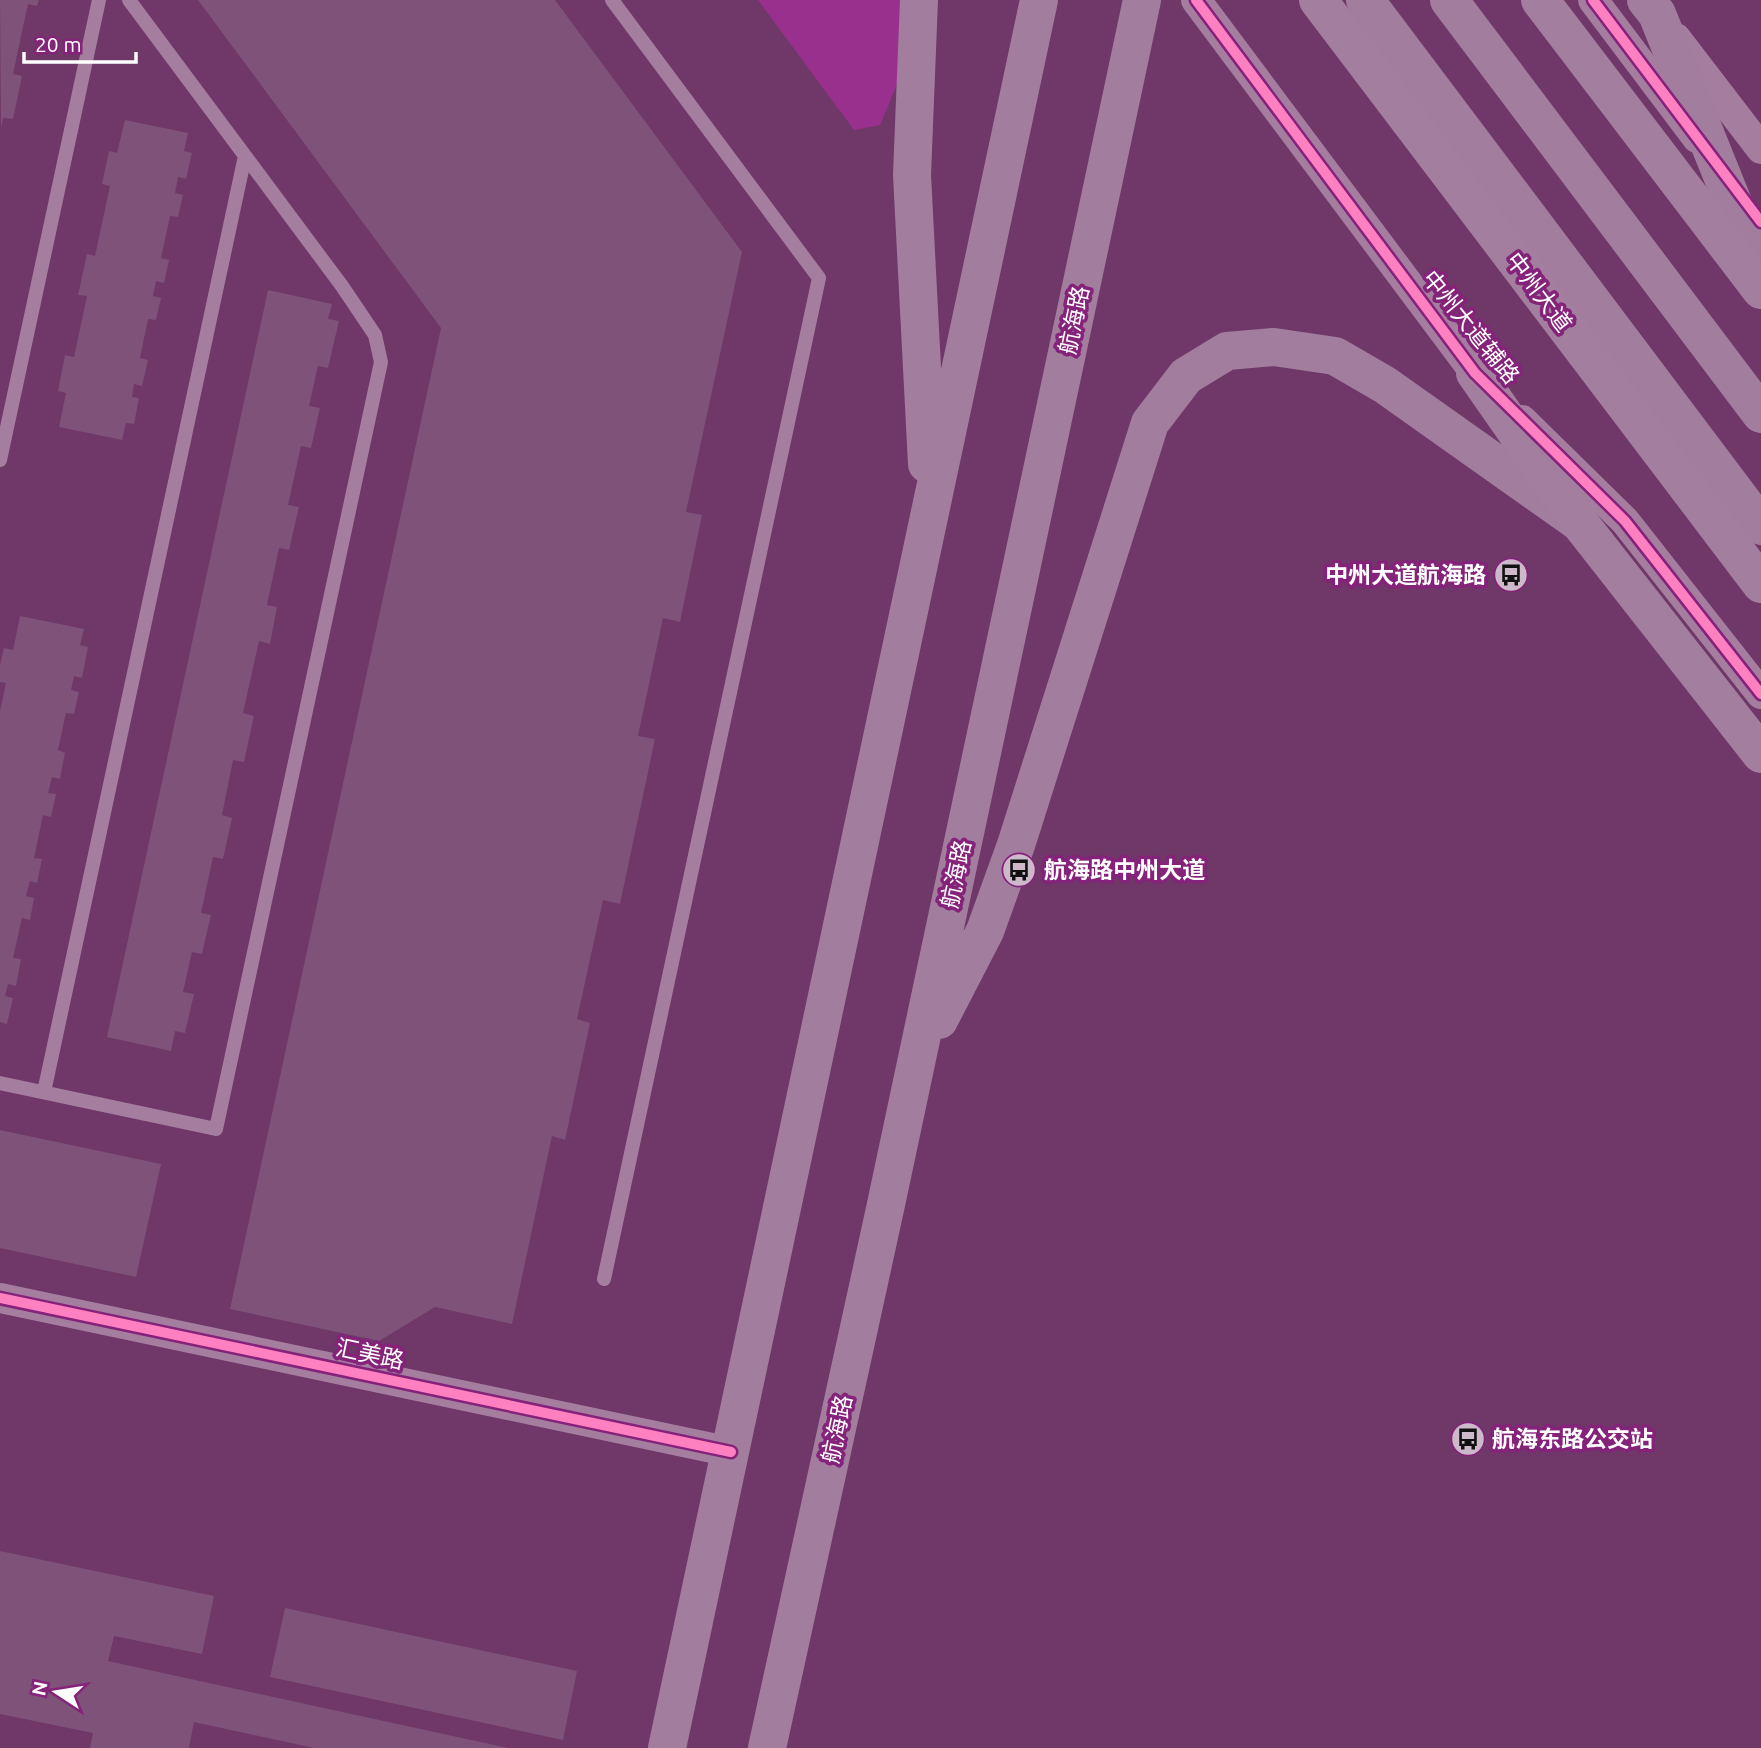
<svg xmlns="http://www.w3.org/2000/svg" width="1761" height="1748" font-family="Ubuntu,'Noto Sans SC',sans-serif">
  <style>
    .green { fill: #99308e }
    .building { fill: #7e5279 }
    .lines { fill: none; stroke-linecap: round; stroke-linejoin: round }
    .service { stroke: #a57e9f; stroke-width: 14 }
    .minor { stroke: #a57e9f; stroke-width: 30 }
    .primary { stroke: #a27d9e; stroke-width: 38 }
    .trunk { stroke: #a37e9e; stroke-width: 38 }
    .cycleway-casing { stroke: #85227a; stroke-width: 15 }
    .cycleway { stroke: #ff80c0; stroke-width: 10 }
    .labels { text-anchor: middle; stroke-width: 7; stroke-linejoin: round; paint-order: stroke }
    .street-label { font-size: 23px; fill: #fff; stroke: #85227a }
    .poi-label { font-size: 23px; font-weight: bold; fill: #fff; stroke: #85227a; text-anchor: start }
  </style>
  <rect width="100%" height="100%" fill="#6f3868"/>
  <path class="green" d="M758,0H932L880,125L854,130Z"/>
  <path class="building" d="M0,0H39L37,6L28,4L13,74L22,76L13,119L3,118L1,128Z
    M198,0H555L742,252L686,512L702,515L680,622L663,618L638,736L655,739L620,904L603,900L577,1019L590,1023L565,1140L552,1136L512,1324L435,1307L379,1341L230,1309L441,328Z
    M125,120L188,133L184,151L192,153L186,179L178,177L175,193L183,195L178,217L170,216L161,258L169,260L164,283L156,281L153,296L161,298L156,320L148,319L140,358L148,360L142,386L134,384L132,397L139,398L134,424L126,423L122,440L59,427L66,393L58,391L65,355L74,357L87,296L78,295L87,254L95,256L110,186L102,184L109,151L117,153Z
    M268,290L332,304L328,319L339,321L328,368L318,366L309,406L320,408L311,448L301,446L288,505L299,507L289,550L279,548L267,605L277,607L270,644L259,641L243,713L254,716L244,762L233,760L222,815L232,818L223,859L213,857L201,913L211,915L202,954L192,952L183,992L194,994L185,1033L175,1031L171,1051L107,1037Z
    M20,616L84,629L80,645L88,647L82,678L74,676L71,690L79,692L74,714L66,713L58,750L65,753L60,779L52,777L48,793L56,794L51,817L43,815L34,858L42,859L37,883L30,881L26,896L34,898L30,920L22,918L13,958L21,959L16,986L8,984L5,996L13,998L7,1024L0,1022V711L6,683L0,682V665L4,648L13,650Z
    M0,1130L161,1164L136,1277L0,1248Z
    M0,1551L214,1596L202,1654L114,1636L108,1661L508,1748H314L194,1722L189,1748H90L93,1733L0,1714Z
    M285,1608L577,1671L563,1740L270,1677Z"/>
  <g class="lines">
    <path class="service" d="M0,460L99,0
      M0,1083L216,1129L381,362L375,335L342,286L129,0
      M44,1092L245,156
      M604,1279L819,278L612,0"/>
    <path class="minor" d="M1196,0L1475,373L1489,388
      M1593,0L1697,138
      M1676,38L1761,149
      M1522,420L1625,521L1761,694
      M0,1298L731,1452"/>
    <path class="primary" d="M919,0L912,175L927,464
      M1365,0L1761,526
      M1449,0L1761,414
      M1646,0L1657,14L1761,272
      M939,1020L985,931L1016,845L1150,423L1186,376L1227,351L1274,347L1335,356L1385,385L1577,521
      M667,1748L1039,0
      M767,1748L885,1209L1142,0"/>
    <path class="trunk" d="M1318,0L1761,584
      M1540,0L1761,290
      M1475,373L1579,522L1761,754"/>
    <g class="cycleway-casing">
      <path id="cycleway" d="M1196,0L1475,373L1625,521L1761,694
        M1593,0L1761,222
        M0,1298L731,1452"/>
    </g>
    <use href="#cycleway" class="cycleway"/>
  </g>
  <defs>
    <g id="bus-disc" transform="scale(1.75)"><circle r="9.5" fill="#cdb9ca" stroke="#85227a"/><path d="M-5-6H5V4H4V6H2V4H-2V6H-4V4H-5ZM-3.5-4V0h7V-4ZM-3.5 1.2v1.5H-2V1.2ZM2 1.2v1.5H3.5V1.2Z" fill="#111"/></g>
  </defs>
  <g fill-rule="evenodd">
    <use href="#bus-disc" x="1511" y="575"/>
    <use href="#bus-disc" x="1019" y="870"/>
    <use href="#bus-disc" x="1468" y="1439"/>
  </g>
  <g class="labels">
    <g class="street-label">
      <text transform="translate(1539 292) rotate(53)" y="8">中州大道</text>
      <text transform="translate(1074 320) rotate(-78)" y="8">航海路</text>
      <text transform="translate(1471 327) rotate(51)" y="8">中州大道辅路</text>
      <text transform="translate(956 874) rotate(-78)" y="8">航海路</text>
      <text transform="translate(370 1354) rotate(12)" y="8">汇美路</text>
      <text transform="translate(837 1429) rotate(-78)" y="8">航海路</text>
    </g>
    <g class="poi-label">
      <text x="1486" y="583" text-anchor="end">中州大道航海路</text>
      <text x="1044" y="878">航海路中州大道</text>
      <text x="1492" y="1447">航海东路公交站</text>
    </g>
  </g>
  <g transform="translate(56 1692) rotate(282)" stroke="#85227a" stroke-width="5" paint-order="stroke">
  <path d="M0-5L12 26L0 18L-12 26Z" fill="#ffffff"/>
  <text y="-10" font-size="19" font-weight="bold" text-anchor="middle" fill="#ffffff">N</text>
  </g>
  <path d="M24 52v10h112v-10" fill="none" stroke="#ffffff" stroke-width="3.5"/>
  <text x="35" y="52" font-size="21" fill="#ffffff" stroke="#85227a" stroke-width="5" paint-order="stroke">20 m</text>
</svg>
